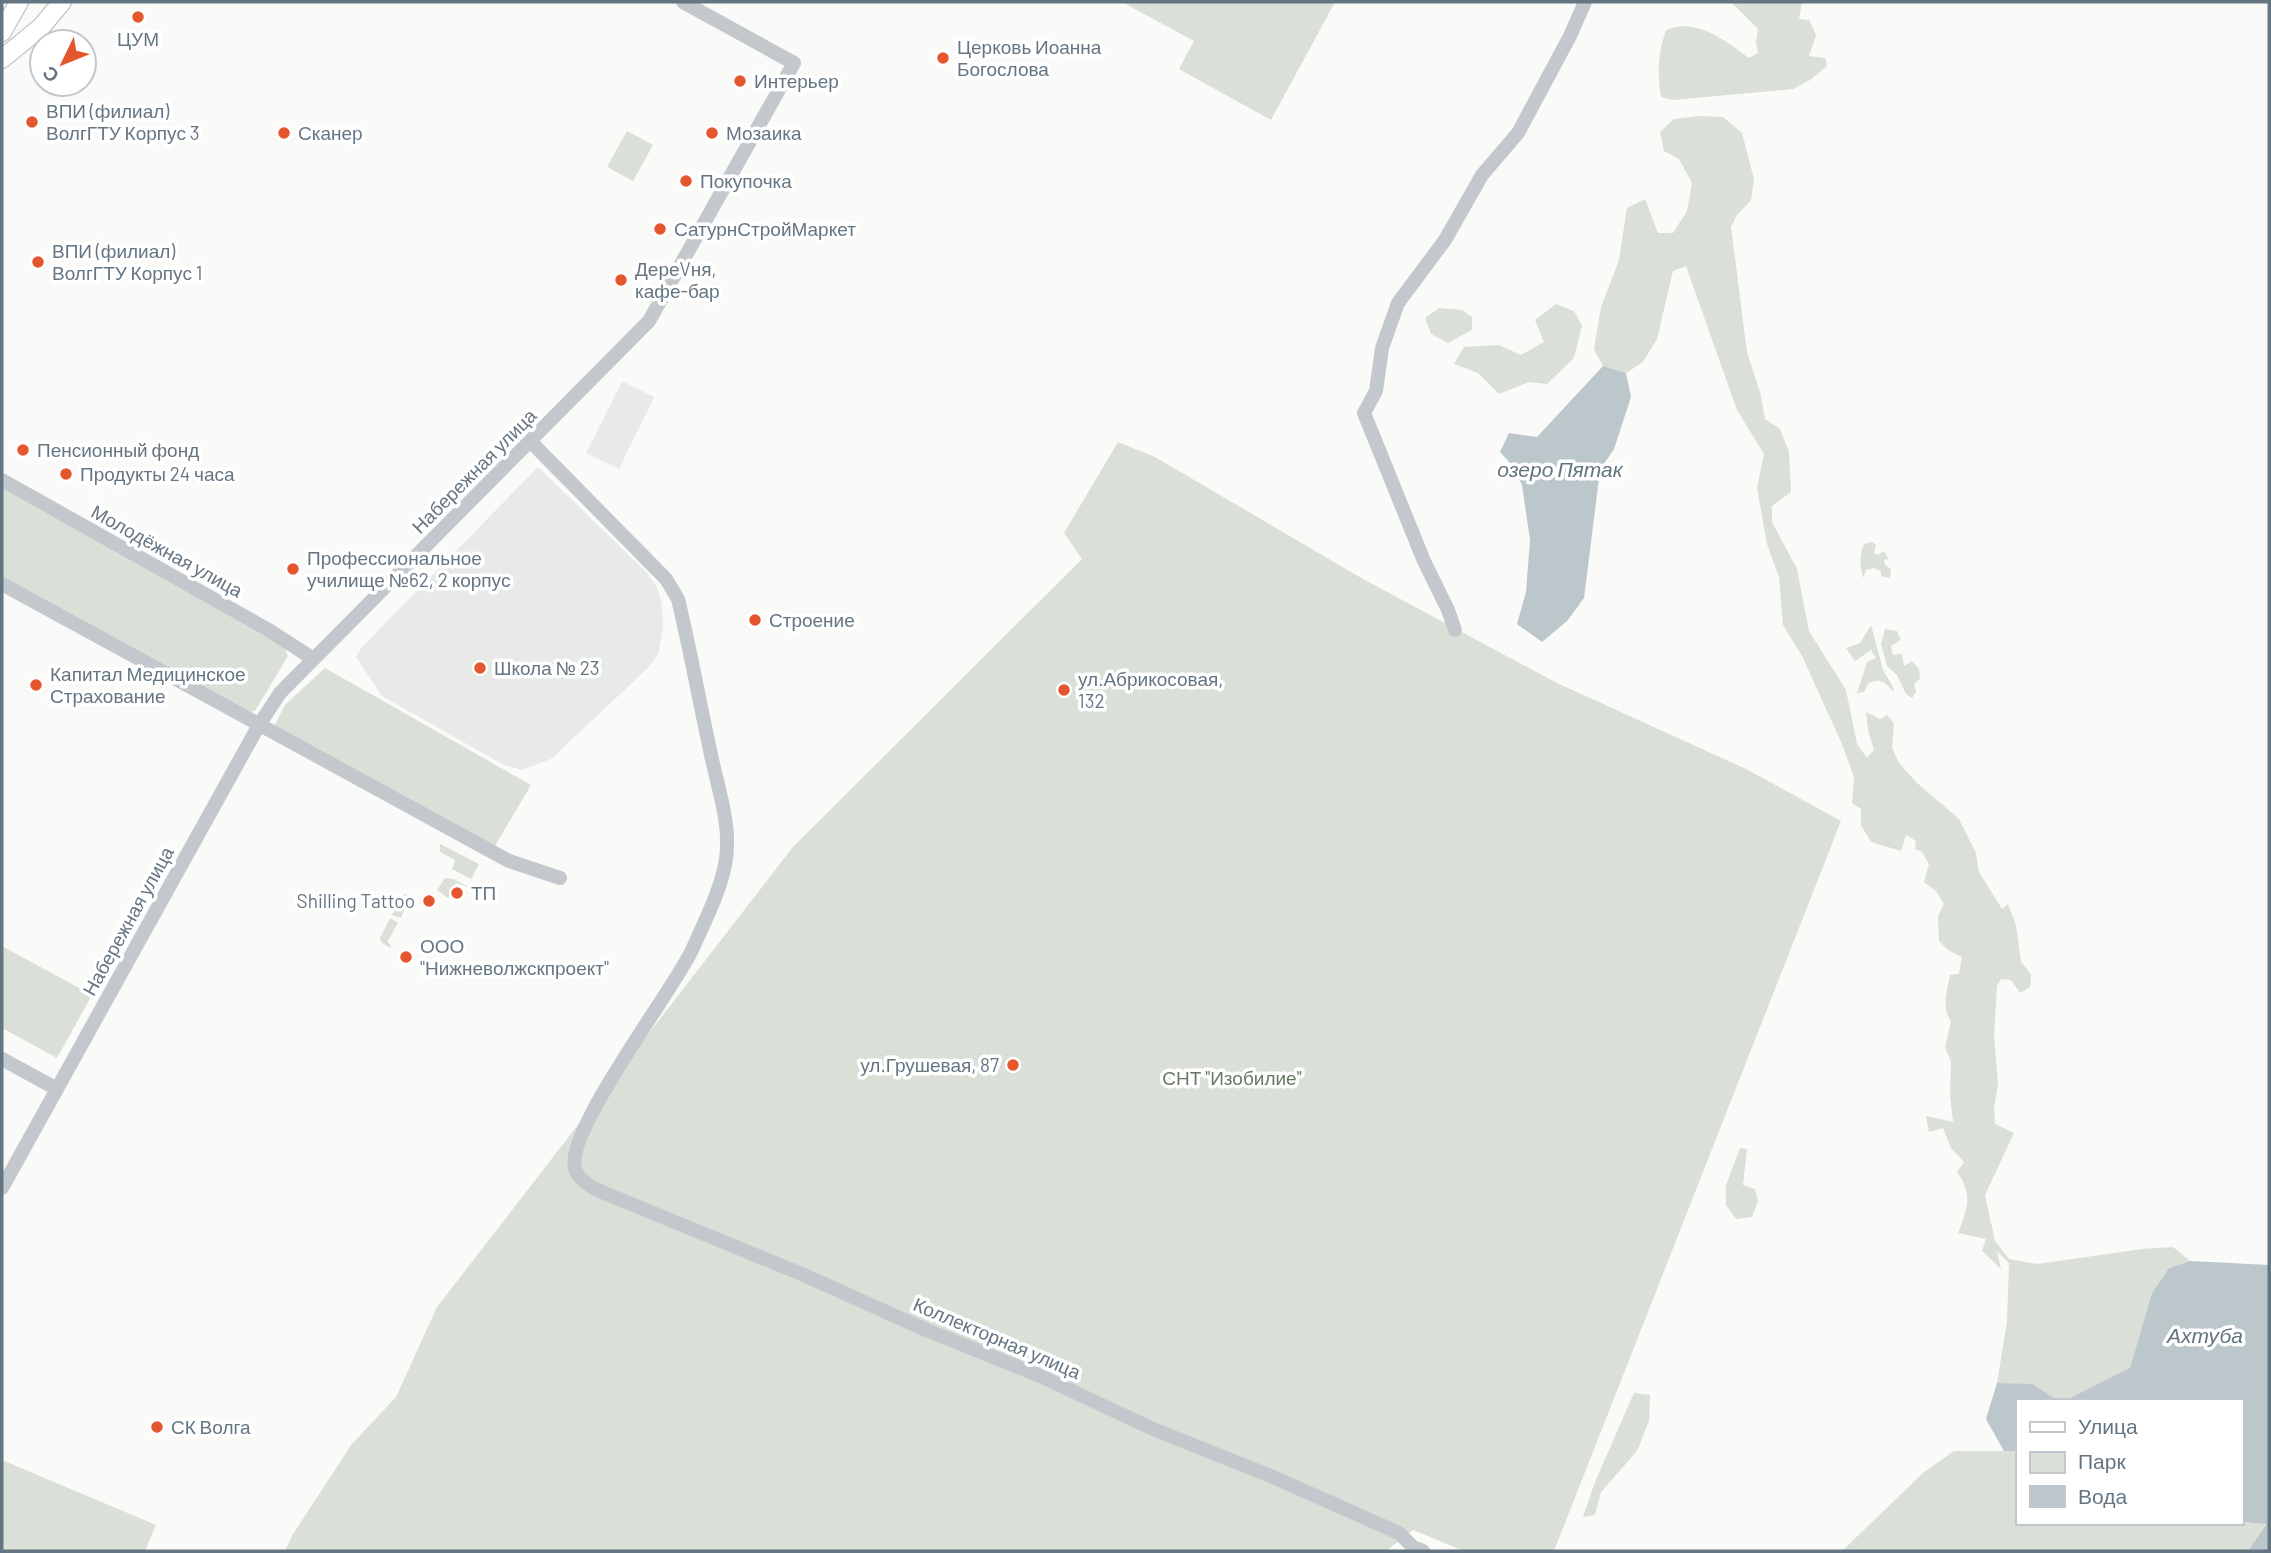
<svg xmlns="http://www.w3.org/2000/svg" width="2271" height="1553" font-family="Barlow,sans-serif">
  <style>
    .built { fill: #e8e9e9 }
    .green { fill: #dadfd7 }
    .water { fill: #bbc7cb }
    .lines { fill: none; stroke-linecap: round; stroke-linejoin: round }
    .major-casing { stroke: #b5babe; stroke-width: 20 }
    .minor { stroke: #c3c8cc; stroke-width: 14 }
    .major { stroke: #fff; stroke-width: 18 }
    .poi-dot { fill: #e4572e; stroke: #fff; stroke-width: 2.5 }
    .labels { text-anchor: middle; stroke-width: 7; stroke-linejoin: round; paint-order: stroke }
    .poi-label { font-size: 19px; fill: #657683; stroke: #fff; text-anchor: start }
    .street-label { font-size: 19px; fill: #657683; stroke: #fff }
    .park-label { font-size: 19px; fill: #687a64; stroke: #fff }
    .water-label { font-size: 21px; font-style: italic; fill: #60757c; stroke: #fff }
  </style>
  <rect width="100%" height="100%" fill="#fafaf8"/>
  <path class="built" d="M622,381L654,397L619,469L586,453Z
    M538,467L646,572L657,587L662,604L663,627L659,652L649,667L551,759L522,770L504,765L382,696L356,657L362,647Z"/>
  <path class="green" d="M1122,2H1335L1271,120L1179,69L1194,41Z
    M1731,2H1802L1799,19L1809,20L1816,35L1809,56L1825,58L1827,66L1810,80L1793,89L1673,100L1661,97C1657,73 1658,54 1666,30C1697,17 1724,40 1749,58L1758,53L1756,42L1758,29Z
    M1700,116L1723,117L1742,133L1754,179L1751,200L1737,215L1731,227L1747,352L1761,396L1765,419L1780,429L1789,452L1791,492L1772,506V522L1797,569L1809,631L1846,690L1857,744L1867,758L1874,750L1868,730L1866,712L1880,719L1887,715L1894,723L1892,748L1899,763L1916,782L1959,819L1976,853L1979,872L2002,909L2008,904L2016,925L2021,962L2031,974L2030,987L2020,993L2011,980L2001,979L1997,986L1994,1036L1998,1083L1994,1108L1995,1124L2014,1133L1985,1195L1995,1241L2009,1259L2037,1264L2142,1249L2173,1247L2190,1261L2169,1268L2152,1293L2130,1369L2064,1401H2059L2032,1385L1997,1383L2007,1322L2009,1263L1997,1251L2001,1269L1982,1251L1986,1239L1958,1233C1968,1208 1973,1194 1957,1172L1964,1162L1951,1148L1943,1128L1929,1132L1926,1116L1953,1122L1950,1094L1951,1061L1945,1048L1951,1021C1941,1008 1947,990 1950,975L1959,974L1962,957L1948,950L1939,941L1938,916L1944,904L1936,891L1924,882L1929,864L1922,852L1915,849L1916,841L1906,835L1901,851L1871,842L1861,825V809L1852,803L1854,777L1842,744L1802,656L1783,625L1779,577L1767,544L1757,488L1764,454L1737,410L1686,266L1673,271L1657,339L1643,362L1626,373L1603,366L1594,349L1601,307L1619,260L1627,208L1645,199L1658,233H1673L1687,211L1692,183L1679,159L1664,151L1660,132L1674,119Z
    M627,131L653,145L633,181L607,167Z
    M1556,304L1574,311L1582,326L1574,358L1547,384L1529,382L1499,394L1478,373L1454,364L1464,347L1499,345L1521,355L1544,342L1535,320Z
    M1439,308L1462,310L1472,317V330L1448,343L1431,334L1425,318Z
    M1118,442L1155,457L1363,579L1557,683L1746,769L1841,821L1554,1551H1464L1413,1530L1386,1551H285L293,1534L352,1444L396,1397L437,1307L793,847L1082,559L1064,533Z
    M2,486L282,642L288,656L255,711L243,712L2,582Z
    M1872,542L1876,545L1874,553L1878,555L1884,551L1889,559L1884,560L1885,565L1891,569L1890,578L1881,576V571L1874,568L1866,570L1863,578C1860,566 1859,556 1864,544Z
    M1871,625L1883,670L1893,687L1894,692C1885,682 1880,677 1868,684L1864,692L1857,693L1867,662L1876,658L1871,650L1855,661L1846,648L1860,643Z
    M1885,629L1897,631L1901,640L1891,646L1893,655L1902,654L1904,666L1912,661L1919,669L1920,679L1914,684L1916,692L1912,698L1906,694L1897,675L1887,666L1881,644Z
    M325,668L531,785L495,846L274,727L285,705Z
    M440,844L479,864L471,879L452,869L455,860L440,852Z
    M445,878L453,879L469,887L456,883L448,898L437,890Z
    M406,894L411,895L401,918L392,915L402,896Z
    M390,918L398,923L387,942L391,945L390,948L381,942L380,938Z
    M2,946L92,995L57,1058L2,1028Z
    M1740,1148L1747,1149L1743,1185L1755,1189L1758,1201L1752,1217L1736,1219L1726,1205V1185Z
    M1634,1393L1650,1395L1649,1421L1637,1451L1601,1492L1595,1515L1583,1517L1595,1482Z
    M1954,1451H2017V1523H2266L2248,1551H1842L1923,1473Z
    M2,1460L156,1525L145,1551H2Z"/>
  <path class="water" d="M1603,366L1626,373L1631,397L1614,449L1600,470L1584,598L1567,621L1542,642L1517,624L1526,592L1530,540L1522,485L1512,465L1500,452L1509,433L1537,437Z
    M2190,1261L2269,1265V1551H2248L2266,1524L2241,1522V1401H2064L2130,1368L2152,1293L2169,1268Z
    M1997,1383L2032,1384L2059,1401H2017V1451H2004L1986,1419Z"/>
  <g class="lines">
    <g class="major-casing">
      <path id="major" d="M2,32L19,2
        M2,59L41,27L62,2"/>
    </g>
    <path class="minor" d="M531,442L666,579L678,599C690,649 699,699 710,750C717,786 733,828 725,865C719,894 704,923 692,950C673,991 564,1132 575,1169C578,1179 592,1188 602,1192L804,1275L924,1329L1040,1376L1153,1429L1273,1477L1399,1533L1413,1547L1423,1551
      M2,480L267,629L312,658
      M2,584L509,861L560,878
      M1455,630L1448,610L1424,561L1364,413L1376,391L1382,348L1398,303L1445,240L1482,175L1518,133L1570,36L1585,2
      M2,1059L57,1089
      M2,1188L259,725L280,693L649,321L794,63L683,2"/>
    <use href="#major" class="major"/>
  </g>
  <g class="poi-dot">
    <circle cx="138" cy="17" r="7"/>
    <circle cx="943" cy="58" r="7"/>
    <circle cx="740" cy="81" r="7"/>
    <circle cx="32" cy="122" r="7"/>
    <circle cx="284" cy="133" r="7"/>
    <circle cx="712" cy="133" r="7"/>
    <circle cx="686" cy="181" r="7"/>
    <circle cx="660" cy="229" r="7"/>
    <circle cx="38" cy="262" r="7"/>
    <circle cx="621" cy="280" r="7"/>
    <circle cx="23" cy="450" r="7"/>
    <circle cx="66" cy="474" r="7"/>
    <circle cx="293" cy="569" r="7"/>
    <circle cx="755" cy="620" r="7"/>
    <circle cx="480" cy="668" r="7"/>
    <circle cx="36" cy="685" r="7"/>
    <circle cx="1064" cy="690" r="7"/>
    <circle cx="457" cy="893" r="7"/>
    <circle cx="429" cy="901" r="7"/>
    <circle cx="406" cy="957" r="7"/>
    <circle cx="1013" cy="1065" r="7"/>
    <circle cx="157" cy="1427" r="7"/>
  </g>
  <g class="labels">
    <g class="poi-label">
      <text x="138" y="46" text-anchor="middle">ЦУМ</text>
      <text x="957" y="54">Церковь Иоанна<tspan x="957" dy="22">Богослова</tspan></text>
      <text x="754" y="88">Интерьер</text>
      <text x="46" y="118">ВПИ (филиал)<tspan x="46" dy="22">ВолгГТУ Корпус 3</tspan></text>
      <text x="298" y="140">Сканер</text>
      <text x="726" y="140">Мозаика</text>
      <text x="700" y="188">Покупочка</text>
      <text x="674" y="236">СатурнСтройМаркет</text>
      <text x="52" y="258">ВПИ (филиал)<tspan x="52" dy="22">ВолгГТУ Корпус 1</tspan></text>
      <text x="635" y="276">ДереVня,<tspan x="635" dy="22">кафе-бар</tspan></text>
      <text x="37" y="457">Пенсионный фонд</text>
      <text x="80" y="481">Продукты 24 часа</text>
      <text x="307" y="565">Профессиональное<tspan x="307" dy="22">училище №62, 2 корпус</tspan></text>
      <text x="769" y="627">Строение</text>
      <text x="494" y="675">Школа № 23</text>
      <text x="50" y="681">Капитал Медицинское<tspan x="50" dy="22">Страхование</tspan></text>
      <text x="1078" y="686">ул.Абрикосовая,<tspan x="1078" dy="22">132</tspan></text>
      <text x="471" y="900">ТП</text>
      <text x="415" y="908" text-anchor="end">Shilling Tattoo</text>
      <text x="420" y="953">ООО<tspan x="420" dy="22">"Нижневолжскпроект"</tspan></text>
      <text x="999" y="1072" text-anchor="end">ул.Грушевая, 87</text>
      <text x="171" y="1434">СК Волга</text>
    </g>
    <g class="street-label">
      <text transform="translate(474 471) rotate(-45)" y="7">Набережная улица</text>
      <text transform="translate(167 551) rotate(29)" y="7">Молодёжная улица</text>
      <text transform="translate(128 921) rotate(-61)" y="7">Набережная улица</text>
      <text transform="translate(997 1338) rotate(23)" y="7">Коллекторная улица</text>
    </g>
    <g class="park-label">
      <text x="1232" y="1085">СНТ "Изобилие"</text>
    </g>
    <g class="water-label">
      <text x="1560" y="477">озеро Пятак</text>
      <text x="2205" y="1343">Ахтуба</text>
    </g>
  </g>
  <rect width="2271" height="1553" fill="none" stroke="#657683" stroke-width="7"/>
  <rect x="2016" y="1399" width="228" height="126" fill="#ffffff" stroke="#c1c8cd" stroke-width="2"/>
  <rect x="2030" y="1422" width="35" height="10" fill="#ffffff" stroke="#c1c8cd" stroke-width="2"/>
  <text x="2078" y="1434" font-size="21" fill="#657683">Улица</text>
  <rect x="2030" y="1452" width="35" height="21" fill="#dadfd7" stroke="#c1c8cd" stroke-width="2"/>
  <text x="2078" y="1469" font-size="21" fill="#657683">Парк</text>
  <rect x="2030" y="1486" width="35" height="21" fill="#bbc7cb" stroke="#c1c8cd" stroke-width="2"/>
  <text x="2078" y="1504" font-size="21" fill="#657683">Вода</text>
  <g transform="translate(63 63) rotate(227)"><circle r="33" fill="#ffffff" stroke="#c1c8cd" stroke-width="2"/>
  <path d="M0-5L12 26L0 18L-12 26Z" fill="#e4572e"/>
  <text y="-10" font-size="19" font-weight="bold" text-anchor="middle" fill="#657683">С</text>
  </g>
</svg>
